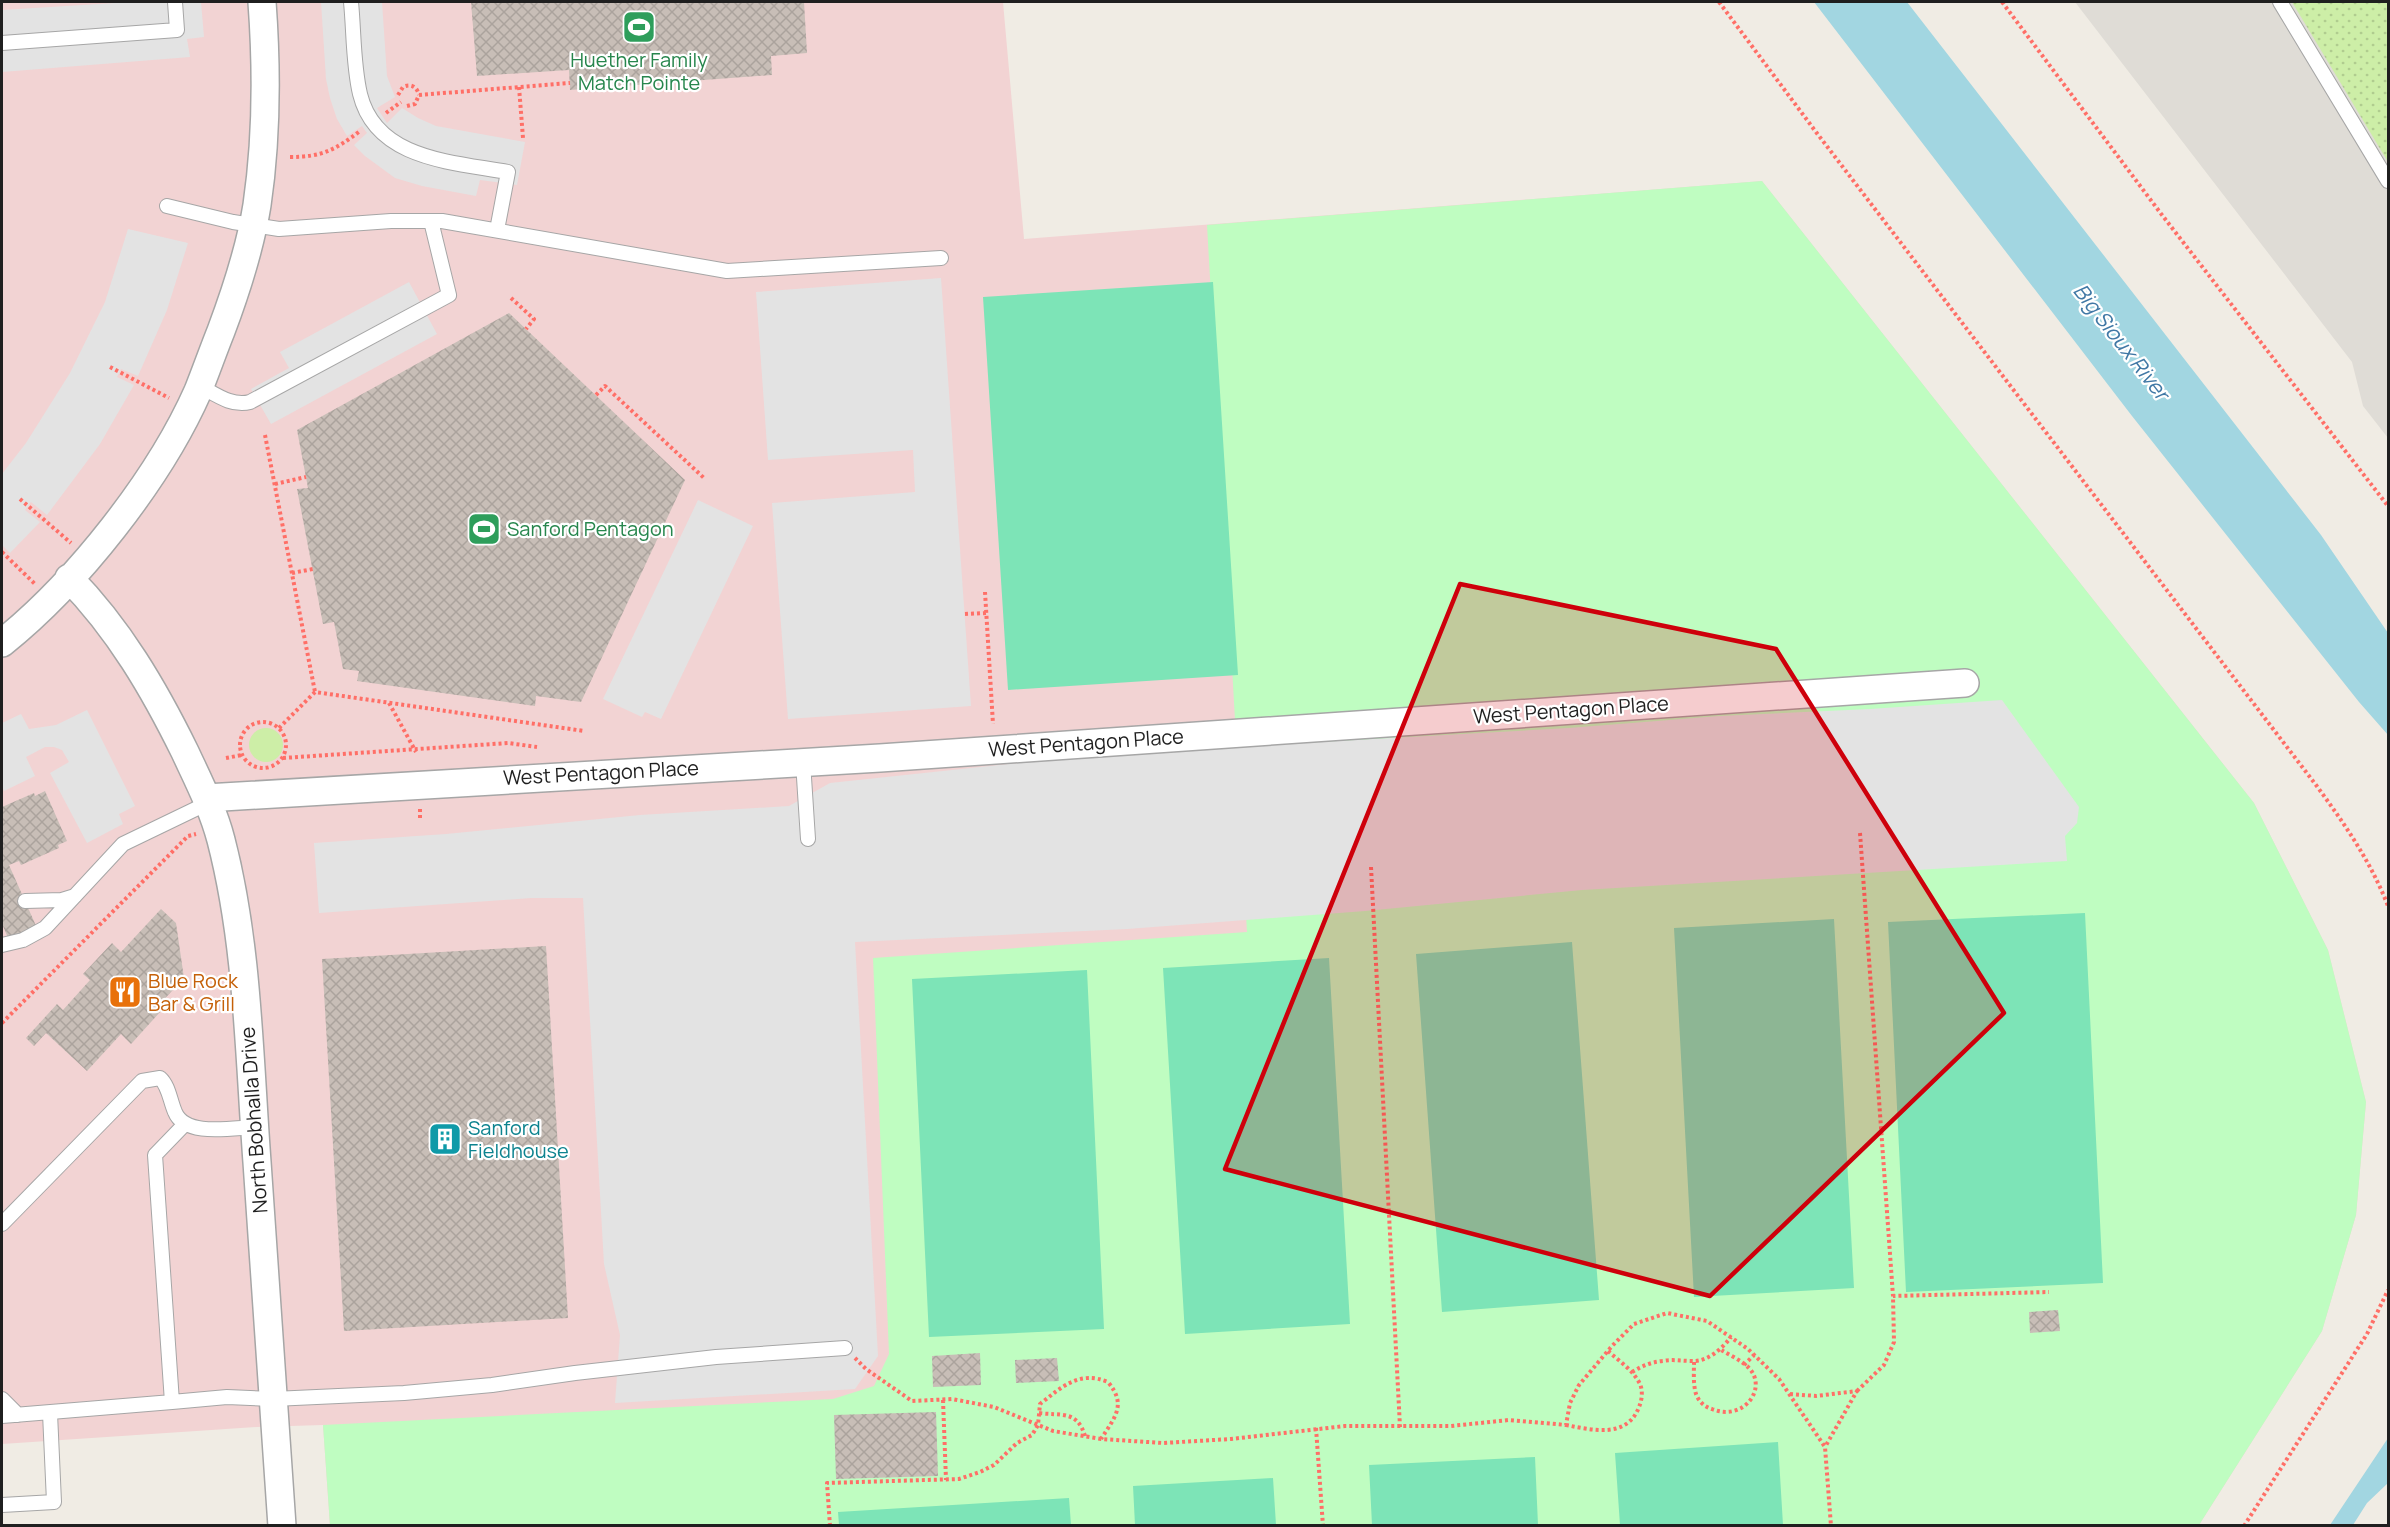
<svg xmlns="http://www.w3.org/2000/svg" width="2390" height="1527" font-family="Manrope,sans-serif">
  <style>
    .commercial { fill: #f2d3d3 }
    .airport { fill: #dfdcd6 }
    .grass { fill: url(#grass-dots) }
    .park { fill: #bffdc1 }
    .garden { fill: #cdeea7 }
    .pitch { fill: #7de4b7 }
    .parking { fill: #e3e3e3 }
    .water { fill: #a2d6e1 }
    .building { fill: url(#building-cross-hatch) }
    .lines { fill: none; stroke-linecap: round; stroke-linejoin: round }
    .lane-casing { stroke: #a6a6a6; stroke-width: 16 }
    .street-casing { stroke: #a6a6a6; stroke-width: 30 }
    .path { stroke: #ff6f67; stroke-width: 4; stroke-dasharray: 3 3; stroke-linecap: butt }
    .lane { stroke: #fff; stroke-width: 14 }
    .street { stroke: #fff; stroke-width: 27 }
    .marked { fill: #ce000b; fill-opacity: 0.2; stroke: #ce000b; stroke-width: 4.5; stroke-linejoin: round }
    .labels { text-anchor: middle; stroke-width: 4.5; stroke-linejoin: round; paint-order: stroke }
    .leisure-label { font-size: 20px; fill: #27864d; stroke: #fff }
    .street-label { font-size: 20px; fill: #1f1f1f; stroke: #fff }
    .food-label { font-size: 20px; fill: #c56008; stroke: #fff; text-anchor: start }
    .culture-label { font-size: 20px; fill: #0d838f; stroke: #fff; text-anchor: start }
    .water-label { font-size: 21px; font-style: italic; fill: #4078a5; stroke: #fff }
  </style>
  <defs>
    <pattern id="grass-dots" width="8" height="8" patternUnits="userSpaceOnUse" patternTransform="scale(1.5)"><rect width="8" height="8" fill="#cdeea7"/><path d="M2 2h.1M6 6h.1" fill="none" stroke="#b0cc8f" stroke-width="1.8" stroke-linecap="round"/></pattern>
    <pattern id="building-cross-hatch" width="8" height="8" patternUnits="userSpaceOnUse" patternTransform="scale(1.5)"><rect width="8" height="8" fill="#c8beb7"/><path d="M0 0l8 8M0 8l8-8" fill="none" stroke="#aba39d"/></pattern>
  </defs>
  <rect width="100%" height="100%" fill="#f0ece4"/>
  <path class="commercial" d="M2,2H1003L1024,239L1762,181L2254,803L2328,950L2366,1102L2356,1215L2322,1331L2199,1525L330,1526L323,1425L257,1427L2,1444Z"/>
  <path class="airport" d="M2075,2H2388V438L2363,406L2352,362Z"/>
  <path class="grass" d="M2292,2H2388V162Z"/>
  <path class="park" d="M1762,181L2254,803L2328,950L2366,1102L2356,1215L2322,1331L2199,1525H330L323,1425L833,1399L874,1386L889,1354L873,958L1247,932L1207,225Z"/>
  <path class="garden" d="M249 745a17 17 0 1 1 34 0a17 17 0 1 1-34 0Z"/>
  <path class="pitch" d="M1213,282L1238,675L1008,690L983,297Z
    M2085,913L2103,1283L1906,1292L1888,922Z
    M1834,919L1854,1288L1694,1297L1674,928Z
    M1572,942L1599,1300L1442,1312L1416,954Z
    M1329,958L1350,1324L1185,1334L1163,968Z
    M1087,970L1104,1329L929,1337L912,979Z
    M1778,1442L1783,1525H1620L1615,1453Z
    M1535,1457L1538,1525H1372L1369,1465Z
    M1273,1478L1276,1525H1135L1133,1486Z
    M1069,1498L1071,1525H839L838,1512Z"/>
  <path class="parking" d="M131,2H201L204,37L187,39L190,57L2,72V10Z
    M321,2H382L387,76L395,97L377,108L387,123L402,108L418,118L436,126L525,142L517,185L480,180L476,196L422,186L395,178L365,156L354,145L367,133L362,126L347,136L337,119L330,98L326,79Z
    M128,229L188,243L167,310L138,376L121,369L117,377L134,385L100,444L47,515L31,502L25,510L40,522L10,553L2,545V474L26,443L70,373L105,302Z
    M941,278L971,706L788,719L772,503L915,492L913,450L768,460L756,292Z
    M409,282L437,334L271,424L251,389L289,368L280,352Z
    M698,500L753,526L661,719L645,712L642,717L603,699Z
    M2002,700L2079,807L2077,823L2065,836L2067,861L1582,890L1365,911L1127,929L855,942L878,1356L855,1389L615,1403L620,1335L604,1264L583,898H531L319,913L314,843L446,834L640,815L789,806L830,783L1103,754L1569,728L1720,716L1870,709Z
    M87,710L135,806L119,814L123,824L87,843L50,773L69,762L62,750L54,747H45L26,757L35,776L4,791L2,785V723L21,714L29,729L56,725Z"/>
  <path class="water" d="M1814,2H1907L2321,535L2388,633V735L2359,702L2132,416Z
    M2388,1438V1483L2367,1503L2353,1525H2330Z"/>
  <path class="building" d="M471,2H804L807,53L771,56L772,75L570,90L569,70L477,76Z
    M509,313L685,480L581,702L536,696L535,706L357,681L359,671L343,669L334,622L323,624L297,489L308,488L297,430Z
    M45,791L67,841L58,845L59,848L21,865L19,861L9,865L37,928L9,940L2,924V807L34,793L35,796Z
    M161,909L176,923L184,978L157,1007L161,1011L131,1044L121,1034L87,1071L46,1033L34,1046L26,1038L57,1004L63,1010L90,980L83,974L112,943L121,952Z
    M546,946L568,1318L344,1331L322,959Z
    M2058,1310L2060,1331L2030,1333L2029,1312Z
    M980,1353L981,1385L933,1387L932,1356Z
    M1057,1358L1059,1381L1016,1383L1015,1360Z
    M936,1412L938,1476L836,1479L834,1415Z"/>
  <g class="lines">
    <g class="lane-casing">
      <path id="lane" d="M351,2C354,32 353,64 360,94C376,160 453,162 508,172L497,230
        M2280,2L2388,181
        M2,43L177,30L175,2
        M167,206L233,222L279,229L391,221H442L727,271L941,258
        M200,386C215,394 232,407 250,402L449,295L431,221
        M803,762L808,839
        M25,901L62,900L75,896
        M2,945L23,940L45,928L123,844L208,803
        M184,1125L155,1155L172,1402L227,1397L273,1399L404,1393L492,1385L575,1373L716,1357L845,1348
        M2,1224L142,1081L160,1078C169,1086 170,1101 175,1112C185,1137 231,1128 254,1127
        M2,1399L18,1415
        M2,1416L172,1402
        M2,1505L54,1502L50,1413"/>
    </g>
    <g class="street-casing">
      <path id="street" d="M69,578C119,629 154,689 185,752C198,780 213,809 221,840C248,944 249,1055 257,1162C265,1283 274,1404 282,1526
        M2,643C77,583 159,479 198,391C206,371 213,351 221,331C236,291 250,249 257,205C267,137 267,70 262,2
        M206,798L880,758L1965,683"/>
    </g>
    <path class="path" d="M1719,2L1816,132L2316,785C2344,823 2371,862 2388,906
      M2002,2L2162,215L2388,506
      M519,87L523,138
      M398,95L403,87C411,83 417,87 419,95
      M419,95L570,83
      M407,106L415,104L419,95
      M386,113L401,102
      M290,157C322,157 335,150 360,131
      M511,298L534,319L526,329
      M110,367L169,398
      M596,395L605,386L704,478
      M265,435L315,692
      M275,484L306,477
      M20,499L71,543
      M2,552L35,584
      M292,573L313,569
      M985,592L993,724
      M965,614L986,613
      M389,703L416,752
      M240 745a23 23 0 1 1 46 0a23 23 0 1 1-46 0Z
      M279,728L315,692L584,731
      M226,758L242,755
      M283,758L508,743L537,747
      M420,809V820
      M1860,833L1893,1296
      M1371,867L1400,1427
      M2,1023L188,836L196,834
      M855,1358L866,1369L912,1401L952,1399L994,1407L1053,1431L1101,1439L1163,1443L1231,1439L1345,1426H1451L1509,1420L1566,1425L1570,1403L1579,1385L1612,1346L1634,1324L1667,1313L1707,1321L1748,1349L1779,1379L1825,1447L1831,1526
      M1694,1362C1694,1372 1693,1384 1696,1394C1699,1402 1705,1407 1712,1409C1744,1422 1768,1388 1749,1368C1742,1361 1730,1355 1721,1350
      M1744,1365L1754,1355
      M1632,1372C1642,1366 1651,1362 1663,1361C1673,1359 1682,1361 1692,1361C1707,1362 1722,1349 1731,1337
      M1857,1391L1884,1365L1894,1342L1893,1296L2049,1292
      M1790,1394L1816,1396L1857,1391L1825,1447
      M943,1400L946,1480
      M1039,1413C1062,1416 1077,1410 1085,1436
      M1566,1425C1592,1430 1627,1439 1639,1407C1642,1400 1643,1391 1640,1384C1633,1370 1619,1361 1608,1351
      M1316,1428L1323,1526
      M830,1526L827,1483L959,1479L980,1472L994,1465L1017,1443L1032,1435L1038,1425L1040,1404C1062,1387 1079,1370 1108,1382C1127,1405 1115,1417 1101,1439
      M2244,1526L2367,1334L2388,1290"/>
    <use href="#lane" class="lane"/>
    <use href="#street" class="street"/>
  </g>
  <path class="marked" d="M1460,584L1776,649L2004,1013L1710,1296L1225,1169Z"/>
  <defs>
    <g id="stadium-square" transform="scale(1.725)"><rect x="-9" y="-9" width="18" height="18" rx="4" fill="#2e9e5b" stroke="#fff"/><path d="M0-5a6.5 5 0 1 0 0 10a6.5 5 0 1 0 0-10ZM-3.5-1.8h7v3.6h-7Z" fill="#fff"/></g>
    <g id="restaurant-square" transform="scale(1.725)"><rect x="-9" y="-9" width="18" height="18" rx="4" fill="#e8710a" stroke="#fff"/><path d="M-5-6h1v4h1v-4h1v4h1v-4h1v5L-1.5 .5V6h-2V.5L-5-1ZM5-6V6H3V1.5H1.5Q1.5-4 5-6Z" fill="#fff"/></g>
    <g id="building-square" transform="scale(1.725)"><rect x="-9" y="-9" width="18" height="18" rx="4" fill="#0f9aa8" stroke="#fff"/><path d="M-4-6H4V6H1V3H-1V6H-4ZM-2.5-4.3h1.7v1.8h-1.7ZM.8-4.3h1.7v1.8H.8ZM-2.5-1h1.7V.8h-1.7ZM.8-1h1.7V.8H.8Z" fill="#fff"/></g>
  </defs>
  <g fill-rule="evenodd">
    <use href="#stadium-square" x="639" y="27"/>
    <use href="#stadium-square" x="484" y="529"/>
    <use href="#restaurant-square" x="125" y="992"/>
    <use href="#building-square" x="445" y="1139"/>
  </g>
  <g class="labels">
    <g class="leisure-label">
      <text x="639" y="67">Huether Family<tspan x="639" dy="23">Match Pointe</tspan></text>
      <text x="507" y="536" text-anchor="start">Sanford Pentagon</text>
    </g>
    <g class="street-label">
      <text transform="translate(1571 710) rotate(-4)" y="7">West Pentagon Place</text>
      <text transform="translate(1086 743) rotate(-4)" y="7">West Pentagon Place</text>
      <text transform="translate(601 773) rotate(-3)" y="7">West Pentagon Place</text>
      <text transform="translate(254 1120) rotate(-94)" y="7">North Bobhalla Drive</text>
    </g>
    <g class="food-label">
      <text x="148" y="988">Blue Rock<tspan x="148" dy="23">Bar &amp; Grill</tspan></text>
    </g>
    <g class="culture-label">
      <text x="468" y="1135">Sanford<tspan x="468" dy="23">Fieldhouse</tspan></text>
    </g>
    <g class="water-label">
      <text transform="translate(2121 342) rotate(52)" y="7">Big Sioux River</text>
    </g>
  </g>
  <rect width="2390" height="1527" fill="none" stroke="#1f1f1f" stroke-width="6"/>
</svg>
